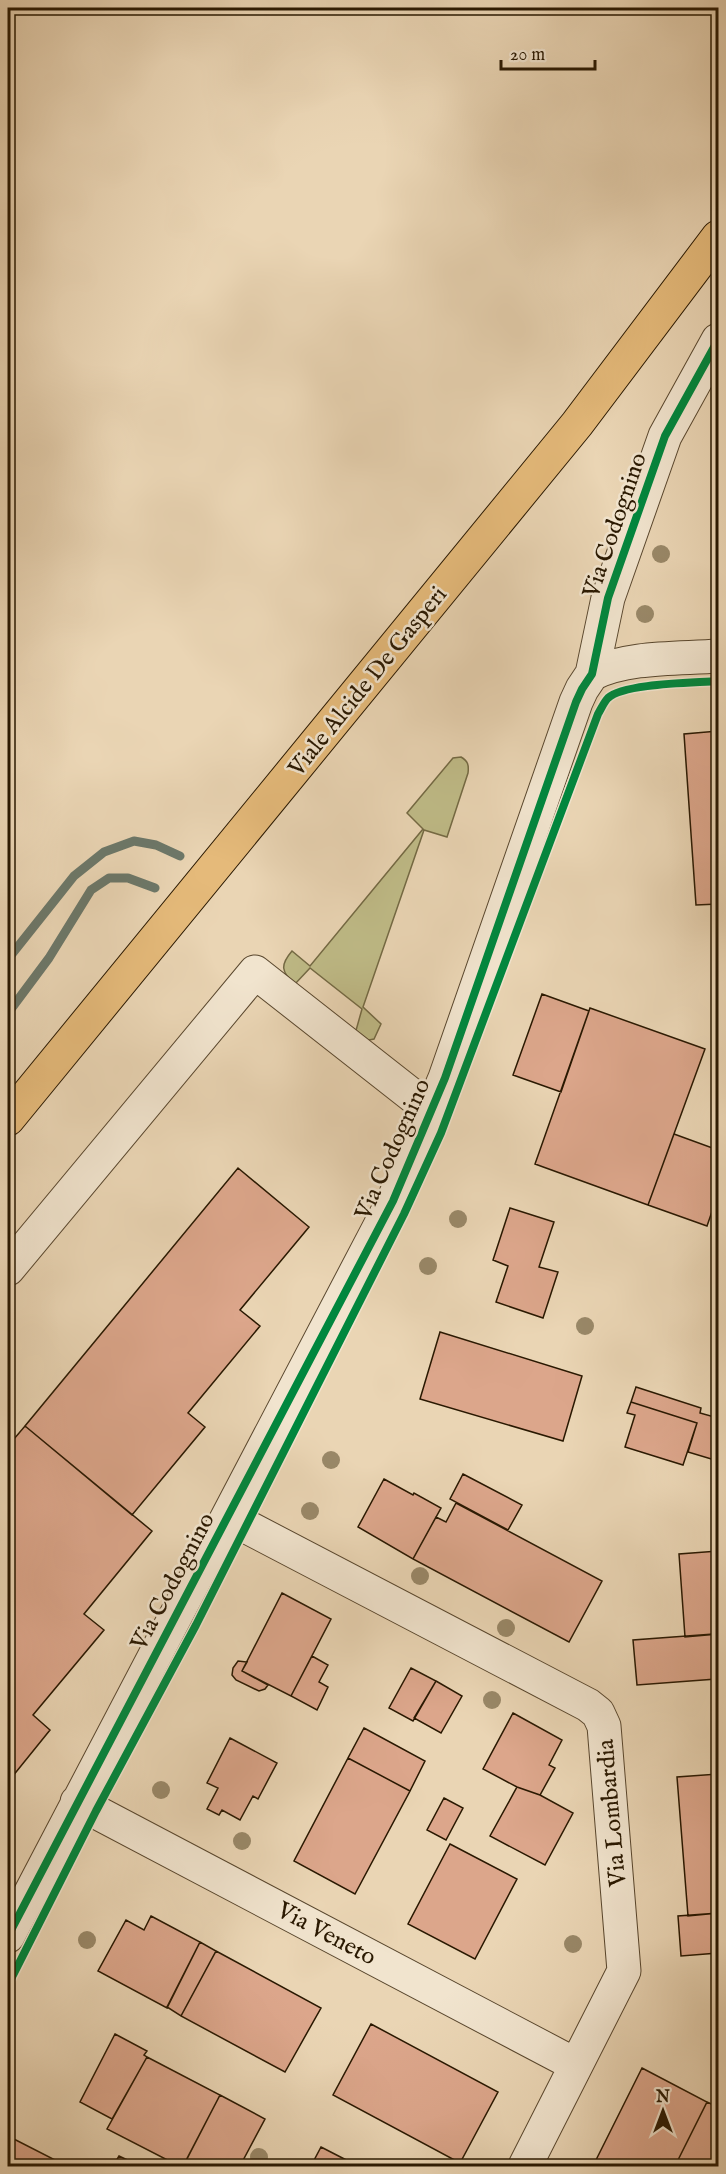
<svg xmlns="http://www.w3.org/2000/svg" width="726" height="2174" font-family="'IM FELL English',serif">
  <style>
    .grass { fill: #bfbb87; stroke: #746a44; stroke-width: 1.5 }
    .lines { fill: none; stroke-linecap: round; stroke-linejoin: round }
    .stream { stroke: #6c786a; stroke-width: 9 }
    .building { fill: #dca68b; stroke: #291801; stroke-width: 1.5 }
    .minor-casing { stroke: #59472e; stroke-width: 35 }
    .major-casing { stroke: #291801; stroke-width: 35 }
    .minor { stroke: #f1e4ce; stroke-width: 33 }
    .major { stroke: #e5ba7a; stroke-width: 33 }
    .cycleway-casing { stroke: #f1e4ce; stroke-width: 11 }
    .cycleway { stroke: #00873e; stroke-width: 8 }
    .tree { fill: #998868 }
    .labels { text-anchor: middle; stroke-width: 5; stroke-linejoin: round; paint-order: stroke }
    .street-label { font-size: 24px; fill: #291801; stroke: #f1e4ce }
  </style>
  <rect width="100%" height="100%" fill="#ead5b4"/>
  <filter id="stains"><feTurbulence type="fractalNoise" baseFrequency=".00333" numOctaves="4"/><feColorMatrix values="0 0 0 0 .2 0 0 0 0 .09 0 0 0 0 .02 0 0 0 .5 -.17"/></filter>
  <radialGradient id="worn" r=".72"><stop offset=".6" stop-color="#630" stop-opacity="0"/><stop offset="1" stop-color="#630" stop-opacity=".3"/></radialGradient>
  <path class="grass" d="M461,757C468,761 469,765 468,773L447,837L424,830L363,1007L381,1024L374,1039L364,1041L355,1034L362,1009L310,968L295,984C281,972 280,965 292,951L310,966L423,829L407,813L453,758Z"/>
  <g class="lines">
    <path class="stream" d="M8,959L74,876L104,852L134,841L156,845L180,856
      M8,1013L49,958L91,890L109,878H128L155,888"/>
  </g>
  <path class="building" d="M718,731V904L696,905L684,734Z
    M542,994L589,1011L561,1092L513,1075Z
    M590,1008L705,1049L648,1205L535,1164Z
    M674,1134L718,1150V1194L707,1226L648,1205Z
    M238,1168L309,1227L240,1310L260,1326L188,1413L205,1427L132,1515L25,1426Z
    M510,1208L554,1222L539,1267L558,1272L543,1318L496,1302L508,1266L493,1260Z
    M440,1332L582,1376L563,1441L420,1399Z
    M636,1387L701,1408L700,1413L718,1418V1461L688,1452L697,1423L631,1402Z
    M631,1402L697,1423L683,1465L625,1447L635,1415L627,1413Z
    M25,1426L152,1531L84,1614L104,1630L33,1715L50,1730L8,1782V1446Z
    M463,1474L522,1505L508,1530L450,1499Z
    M384,1479L413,1495L414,1493L441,1508L413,1559L358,1527Z
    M456,1503L602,1581L569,1642L413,1559L436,1517L446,1522Z
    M718,1551V1634L685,1637L679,1554Z
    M282,1593L331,1619L291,1696L242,1671Z
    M713,1634L716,1679L637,1685L633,1640Z
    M312,1656L328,1665L319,1682L328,1687L317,1710L291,1696Z
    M238,1661L247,1662L242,1671L268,1685L265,1689L259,1691L236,1680L232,1675L233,1668Z
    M411,1668L436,1681L413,1721L389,1708Z
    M436,1681L462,1696L441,1733L414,1718Z
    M513,1713L562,1740L549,1765L555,1768L540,1795L517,1787L483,1769Z
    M364,1728L425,1761L410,1791L348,1758Z
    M230,1738L277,1763L258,1799L253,1796L240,1820L222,1810L219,1815L207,1809L218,1788L207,1783Z
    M348,1758L410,1791L355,1894L294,1861Z
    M718,1774V1913L688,1916L677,1777Z
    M517,1787L540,1795L573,1813L545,1865L490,1836Z
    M444,1798L463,1808L446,1840L427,1830Z
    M450,1844L517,1879L475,1959L408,1924Z
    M718,1913V1953L681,1956L678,1916Z
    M151,1916L200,1942L167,2008L98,1971L126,1920L144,1930Z
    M200,1942L216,1951L181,2016L167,2007Z
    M216,1951L321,2008L285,2072L181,2016Z
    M371,2024L498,2092L460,2163L333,2095Z
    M115,2034L147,2051L144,2055L147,2057L112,2119L80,2102Z
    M147,2057L220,2095L183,2166H179L107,2129Z
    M642,2068L707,2102L675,2166H593Z
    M220,2095L265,2119L240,2166H200L187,2159Z
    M707,2102L718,2107V2156L713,2166H675Z
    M8,2136L63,2164L62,2166H8Z
    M321,2147L358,2166H311Z
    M119,2156L140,2166H113Z"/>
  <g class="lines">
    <g class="minor-casing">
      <path id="minor" d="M592,674C628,656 679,659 718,656
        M8,1269L255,972L432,1111
        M228,1517L588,1705L598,1713L604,1726L624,1971L525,2166
        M77,1802L576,2065
        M8,1936L393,1201L445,1078L576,702L582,689L592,674L608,598L665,436L718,340"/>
    </g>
    <g class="major-casing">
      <path id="major" d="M8,1119L577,424L718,237"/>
    </g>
    <use href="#minor" class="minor"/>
    <use href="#major" class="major"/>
    <g class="cycleway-casing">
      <path id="cycleway" d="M8,1936L393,1201L445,1078L576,702L582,689L592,674L608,598L665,436L718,340
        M8,1985L96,1811L196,1625L404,1214L441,1133L598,714C601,709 604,702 608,698C624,683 695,683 718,681"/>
    </g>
    <use href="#cycleway" class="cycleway"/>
  </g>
  <g class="tree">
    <circle cx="661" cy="554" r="9"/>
    <circle cx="645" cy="614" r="9"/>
    <circle cx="458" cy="1219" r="9"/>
    <circle cx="428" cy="1266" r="9"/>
    <circle cx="585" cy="1326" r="9"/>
    <circle cx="331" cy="1460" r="9"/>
    <circle cx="310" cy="1511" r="9"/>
    <circle cx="420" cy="1576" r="9"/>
    <circle cx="506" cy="1628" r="9"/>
    <circle cx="492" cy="1700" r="9"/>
    <circle cx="161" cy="1790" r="9"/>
    <circle cx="242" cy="1841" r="9"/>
    <circle cx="87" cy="1940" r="9"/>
    <circle cx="573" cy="1944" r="9"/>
    <circle cx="259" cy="2157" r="9"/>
  </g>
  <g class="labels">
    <g class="street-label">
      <text transform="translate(614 525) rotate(-71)" y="8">Via Codognino</text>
      <text transform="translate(367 681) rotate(-51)" y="8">Viale Alcide De Gasperi</text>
      <text transform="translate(392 1149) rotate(-66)" y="8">Via Codognino</text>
      <text transform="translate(172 1581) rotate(-62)" y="8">Via Codognino</text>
      <text transform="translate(611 1813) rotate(-95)" y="8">Via Lombardia</text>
      <text transform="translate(327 1933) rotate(28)" y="8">Via Veneto</text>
    </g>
  </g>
  <rect width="726" height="2174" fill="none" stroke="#ead5b4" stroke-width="30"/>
  <rect x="9" y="9" width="708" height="2156" fill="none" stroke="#291801" stroke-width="3"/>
  <rect x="15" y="15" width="696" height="2144" fill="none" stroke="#291801" stroke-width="1.5"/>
  <g transform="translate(663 2111)" stroke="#f1e4ce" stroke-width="4.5" paint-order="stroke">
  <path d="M0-4.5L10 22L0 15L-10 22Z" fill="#291801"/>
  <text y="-9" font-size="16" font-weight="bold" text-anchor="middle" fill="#291801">N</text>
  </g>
  <path d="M501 60v9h94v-9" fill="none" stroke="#291801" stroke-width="3"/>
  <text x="510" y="60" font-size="18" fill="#291801" stroke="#f1e4ce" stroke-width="4.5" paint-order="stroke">20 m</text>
  <rect width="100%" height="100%" filter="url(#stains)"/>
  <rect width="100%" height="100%" fill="url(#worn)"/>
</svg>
